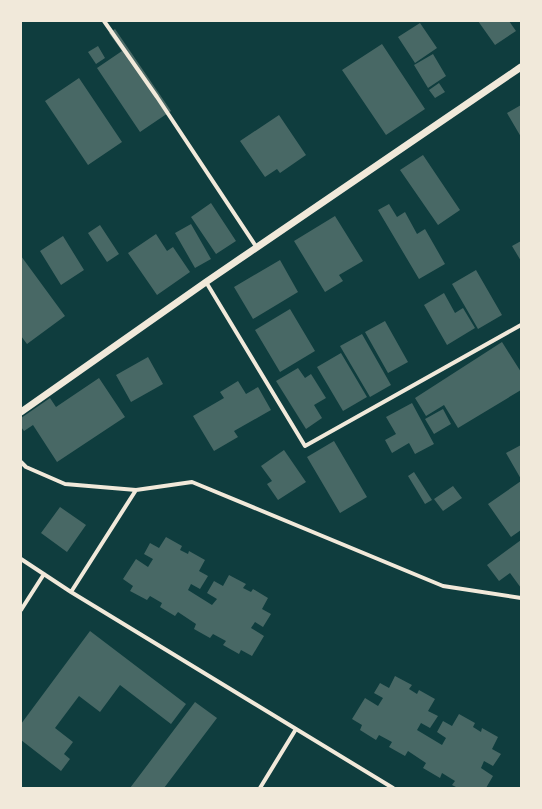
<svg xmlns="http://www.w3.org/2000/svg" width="542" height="809" font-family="Commissioner,sans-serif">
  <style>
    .building { fill: #486865 }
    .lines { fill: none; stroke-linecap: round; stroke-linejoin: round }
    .minor { stroke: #f1e9da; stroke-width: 4 }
    .tertiary { stroke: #f1e9da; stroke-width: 7 }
  </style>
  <rect width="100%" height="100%" fill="#0f3d3e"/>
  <path class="building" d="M478,21H509L516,31L495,45Z
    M420,23L437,48L415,63L398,37Z
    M115,29L171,111L140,132L97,68L122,51L109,33Z
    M382,44L425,109L386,135L342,70Z
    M98,46L105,58L96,64L88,52Z
    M433,54L446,76L428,88L414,65Z
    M79,78L122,142L88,165L45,101Z
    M439,83L445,92L435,98L429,90Z
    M521,105V137L507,113Z
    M279,115L306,155L280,173L277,169L265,177L240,141Z
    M423,155L460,210L438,225L400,170Z
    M211,203L236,241L216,254L191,217Z
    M389,204L397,217L405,212L417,234L425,229L445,264L419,279L378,210Z
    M335,216L363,261L339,275L343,281L325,292L294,241Z
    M191,224L211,259L195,268L175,233Z
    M100,225L119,254L107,262L88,233Z
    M156,234L167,251L173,247L190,272L157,295L128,253Z
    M63,236L84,270L61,285L40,251Z
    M521,241V261L512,246Z
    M21,256L65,316L27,344L21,336Z
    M280,260L298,292L253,319L234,287Z
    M476,270L502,315L478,329L452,284Z
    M444,293L455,313L463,308L475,328L447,345L424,305Z
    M290,309L315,351L280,372L255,330Z
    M385,321L408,362L388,373L365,332Z
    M362,334L391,385L370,397L340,346Z
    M502,342L521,372V390L458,428L444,405L426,416L415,398Z
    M341,353L367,397L343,411L317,367Z
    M148,357L163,384L131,402L116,375Z
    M298,368L305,378L311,374L326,398L314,405L322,418L306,429L276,381Z
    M99,378L125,417L57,462L33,425L24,431L21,427V418L50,398L56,407Z
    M238,381L246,394L258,387L271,410L234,431L238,437L214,451L193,416L224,398L220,392Z
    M412,403L434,444L415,454L409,443L392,453L385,440L396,434L386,417Z
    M443,409L451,424L434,434L425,419Z
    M334,441L367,497L340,513L307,457Z
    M521,445V479L506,453Z
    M284,450L306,482L278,500L267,484L272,481L261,466Z
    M414,472L432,500L425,504L408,476Z
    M521,481V530L511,537L488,504Z
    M453,486L462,498L443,511L434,499Z
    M60,507L86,525L67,552L41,533Z
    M166,537L182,546L180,550L188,554L189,551L205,560L199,571L208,576L200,589L191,584L188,590L212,605L217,599L207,593L214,581L223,586L229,575L246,584L243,588L251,592L253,589L268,598L262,609L271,614L263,627L255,622L251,628L264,636L252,656L241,650L239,654L223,645L226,641L213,634L210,638L194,629L196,624L178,612L175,616L160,607L162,603L150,596L147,600L130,591L133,586L123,579L136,559L148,567L153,559L144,554L150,543L159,548Z
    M521,540V588L510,573L499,581L487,565Z
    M90,631L186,704L171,724L120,685L100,712L79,696L55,728L73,742L64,754L70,759L61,771L21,740V724Z
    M395,676L412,685L409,689L417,694L419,690L435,699L428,711L438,716L430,728L421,723L417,730L442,745L446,738L437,732L443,721L452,726L459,714L475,723L473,727L481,732L482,728L498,737L492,749L501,754L493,766L484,761L481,768L493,776L486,788H458L452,785L455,781L442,773L440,778L423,768L426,763L408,751L405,756L389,747L392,742L379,735L376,740L360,730L362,725L352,719L365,698L378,706L383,698L374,693L380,683L389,688Z
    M195,702L217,718L164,788H130Z"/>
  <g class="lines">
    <path class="minor" d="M104,21L157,97L257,248
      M206,282L305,446L521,325
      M21,462L26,467L65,484L136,490L192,482L443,586L521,598
      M21,559L71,592L393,788
      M71,592L136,490
      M21,610L44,574
      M260,788L296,729"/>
    <path class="tertiary" d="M21,412L206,282L521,67"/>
  </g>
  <rect width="542" height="809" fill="none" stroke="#f1e9da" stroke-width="44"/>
</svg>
